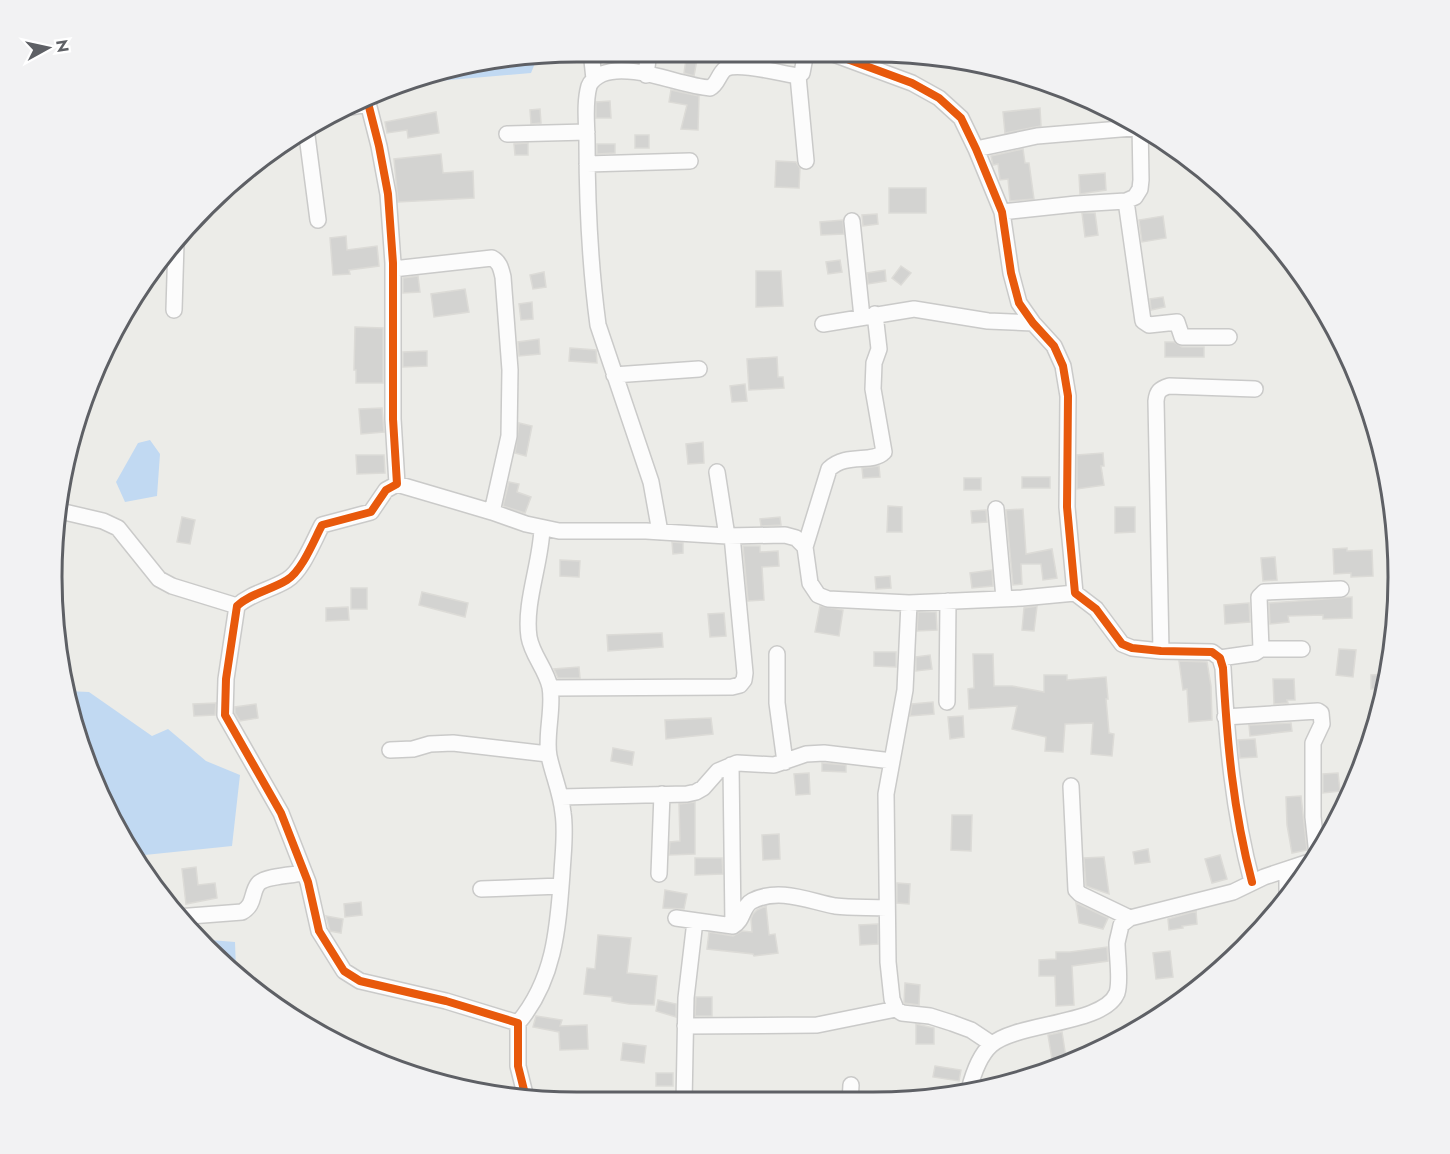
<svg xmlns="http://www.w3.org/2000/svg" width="1450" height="1154" font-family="Jost,sans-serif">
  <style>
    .water { fill: #c1d9f2 }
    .building { fill: #d3d3d1; stroke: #dcdbd7; stroke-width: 1.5 }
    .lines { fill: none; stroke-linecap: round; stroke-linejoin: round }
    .minor-casing { stroke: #cacac9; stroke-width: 18 }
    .minor { stroke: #fcfcfc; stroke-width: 15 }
    .cycleway-casing { stroke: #fff; stroke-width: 11 }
    .cycleway { stroke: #e8590c; stroke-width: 8 }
    .rim { fill: none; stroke: #5e6065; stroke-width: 3 }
  </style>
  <rect width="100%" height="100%" fill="#ecece8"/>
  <path class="water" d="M538,56L531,73L438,81L417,79L441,69Z
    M150,440L160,454L157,496L125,502L116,482L138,443Z
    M66,691L89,692L152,736L168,729L206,761L240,775L232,846L135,856L132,855L121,840L69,713Z
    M198,939L235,942L236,970L240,978Z"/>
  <path class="building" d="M687,52L698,54L694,76L684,73Z
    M671,90L699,96L698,130L681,129L687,105L669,102Z
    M610,101L611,118H596V102Z
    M1040,108L1041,126L1005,133L1003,112Z
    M540,109L541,123L531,124L530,110Z
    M436,112L439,133L408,138L407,130L387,133L385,122Z
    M635,135H649V148H635Z
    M528,143V155H515L514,144Z
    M597,144H615V153L597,154Z
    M1023,149L1025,163H1029L1034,199L1010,201L1008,179L1000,180L998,164L993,165L991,156Z
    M441,154L443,173L473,171L474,198L398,202L394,159Z
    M776,161L796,162L800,168L799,188L775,187Z
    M1105,173L1106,190L1080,194L1079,175Z
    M889,188H926V213H889Z
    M1082,213H1095L1098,235L1085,237Z
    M877,214L878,224L863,226L862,215Z
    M1163,216L1166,238L1142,242L1139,220Z
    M843,220L844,234L821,235L820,222Z
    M346,236L347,250L377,246L379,266L349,270L350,274L333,275L330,238Z
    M840,260L842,272L828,274L826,262Z
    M901,266L911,273L901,285L892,278Z
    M885,270L886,281L868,284L867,273Z
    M756,271H781L783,306L756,307Z
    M544,272L546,287L533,289L530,275Z
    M418,276L420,292L403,293V278Z
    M465,289L469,312L434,317L431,294Z
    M1163,297L1165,307L1151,310L1150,299Z
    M532,302L533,319L521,320L519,304Z
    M355,327L383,328V383H356V370H354Z
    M539,339L540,354L519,356L518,342Z
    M1165,342H1174L1182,347H1204V357H1165Z
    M570,348L596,350L597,363L569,361Z
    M427,351V366L403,367V352Z
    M777,357L778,377H783L784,388L749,390L747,359Z
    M745,384L747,401L732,402L730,386Z
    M382,408L384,432L361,434L359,409Z
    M519,423L532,426L526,456L515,453Z
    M703,442L704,463L688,464L686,444Z
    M1103,453L1104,466H1101L1104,485L1077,489V455Z
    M356,455H384L385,473L357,474Z
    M879,466L880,477L863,478L862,468Z
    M1022,477H1050V488H1022Z
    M964,478H981V490H964Z
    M509,482L519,484L517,492L531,497L525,513L503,506Z
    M888,506L902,507V532H887Z
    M1115,507H1135V532L1115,533Z
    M1023,509L1026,554L1052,549L1057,578L1043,580L1041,564H1021L1022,584L1013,585L1006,510Z
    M986,510L987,522L972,523L971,511Z
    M182,517L195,520L190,544L177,542Z
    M780,517L781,525L761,526L760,519Z
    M672,542L683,543V553L673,554Z
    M743,546H760V552L778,551L779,566L762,567L764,600L748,601Z
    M1347,548V551L1372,550L1373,576L1351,577V573L1334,574L1333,549Z
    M1275,557L1277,580L1263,581L1261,558Z
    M560,560L580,561L579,577L560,576Z
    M992,570L993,586L972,588L970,573Z
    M890,576L891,588L876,589L875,577Z
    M351,588H367V609H351Z
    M422,592L468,603L465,617L419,605Z
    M1352,597V618L1323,619V615L1288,616L1289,622L1270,624L1269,603Z
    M1249,603L1250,622L1225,624L1224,605Z
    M820,606L843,610L839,636L815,632Z
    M1037,606L1034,631L1022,630L1024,608Z
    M348,607L349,620L326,621V608Z
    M918,612H936L937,630L917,631Z
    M724,613L726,636L710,637L708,614Z
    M662,633L663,647L608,651L607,635Z
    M1339,649L1356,650L1353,677L1336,675Z
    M874,652H896V667L874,666Z
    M973,654H993L994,686H1012L1044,692V675H1067V680L1106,677L1108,699H1106L1109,733L1114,734L1112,756L1091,754L1093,723L1065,724L1063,752L1045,751L1046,737L1012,729L1017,706L969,709L968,689L974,688Z
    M930,655L932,669L916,671V657Z
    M1179,661L1207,662L1211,686L1212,720L1189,722L1187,689L1183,690Z
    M579,667L580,678H558L554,669Z
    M1387,674L1385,689H1371V675Z
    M1273,679H1294L1295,700H1287L1288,703L1274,704Z
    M933,702L934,714L910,716L912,704Z
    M216,703L215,715L194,716L193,704Z
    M256,704L258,718L240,721L235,713V707Z
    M963,716L964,737L950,739L948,717Z
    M711,718L713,734L666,739L665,720Z
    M1291,723L1292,731L1250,736L1249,725Z
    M1255,739L1257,757L1240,758L1238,740Z
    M613,748L634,752L632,765L611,761Z
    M822,763L846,765V772L822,771Z
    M809,773L810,794L796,795L794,774Z
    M1338,773L1340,791L1323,793V774Z
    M1301,796L1307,850L1292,853L1287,825L1286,797Z
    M695,802V854L669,855L670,842L680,841L679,804Z
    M952,815H972L971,851L951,850Z
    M779,834L780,859L763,860L762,835Z
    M1148,849L1150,862L1135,864L1133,852Z
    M1220,855L1227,879L1212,883L1205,859Z
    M1104,857L1109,894L1086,886L1084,858Z
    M695,858H722L723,874L695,875Z
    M196,867L198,885L215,883L217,898L186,904L182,869Z
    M897,883L910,884L909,904L897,903Z
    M665,890L687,894L684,909L663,908Z
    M361,902L362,915L345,917L344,904Z
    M1076,903L1108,918L1103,929L1079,923Z
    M766,906L769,935L775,934L778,953L754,956L753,954L707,949L709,932L733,936L742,931L752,932L751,919L753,914L757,910Z
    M1196,911L1197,924L1182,926L1183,928L1169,930L1168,919Z
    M326,916L343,919L341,933L330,931Z
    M878,924V944L860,945L859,925Z
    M598,935L631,938L627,973L657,976L654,1005L629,1004L612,1001V997L584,994L587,968L595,969Z
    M1107,947L1108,961L1072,966L1074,1005L1056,1006L1055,976H1039V960L1056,959V952H1070Z
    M1170,951L1173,977L1156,979L1153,953Z
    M905,983L920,985L919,1005L904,1003Z
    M696,997H712V1016H695Z
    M658,1000L676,1004V1017L656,1011Z
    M536,1016L562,1020L560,1026L587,1025L588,1049L560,1050L559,1032L533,1027Z
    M916,1024L934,1028V1044H916Z
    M1062,1032L1067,1064L1056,1069L1055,1065H1053L1048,1035Z
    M623,1043L646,1046L644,1063L621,1060Z
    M935,1066L961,1070L959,1081L933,1077Z
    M656,1073H673V1086H656Z"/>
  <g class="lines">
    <g class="minor-casing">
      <path id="minor" d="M591,51L594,79
        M828,52L912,83L939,98L961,118L976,149L1002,212L1011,273L1019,303L1033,323L1054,346L1063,366L1068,396L1067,507L1075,593L1096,609L1122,644L1132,648L1161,651L1212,652L1220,658L1223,668C1227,742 1233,810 1252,882
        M646,75L649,51
        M798,76L806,161
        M367,99L379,146L388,194L393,263V419L397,484L386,490L371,512L322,525C314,540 302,571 287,580C271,590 251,593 237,606L226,679L225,715L281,813L308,882L319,931L344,971L360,981L446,1001L518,1023V1066L526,1098
        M350,107L368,104
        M306,128L318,220
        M507,134L587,132
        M976,149L1037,136L1144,127
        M587,164L690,161
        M1126,201L1143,321L1149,325L1177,322L1182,337H1229
        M1002,212L1076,204L1126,201L1135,197L1140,189L1141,180L1140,124
        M852,221L862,317
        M393,269L492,258C500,262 501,269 503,277L510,370L509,436L492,512
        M174,310L176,243
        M823,324L914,309L988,321L1033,323
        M614,375L699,369
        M717,472L727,536
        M397,484L492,512L526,524L559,531H646L727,536L785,535L796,538L805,547L810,583L818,595L828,599L909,603L1022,598L1075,593
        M996,509L1004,598
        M60,511L103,521L118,528L159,579L172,586L237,606
        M660,532L651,482L598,325C590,265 587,202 587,142C587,124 584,104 589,86C591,81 596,77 602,74C631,62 680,86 710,88C718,84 718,75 725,69C738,61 782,74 798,76L802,73L806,52
        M805,547L829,469C847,452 872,464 884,452L873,389L874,363L879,349L875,314
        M909,603L905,690L886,794L888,962L892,999L896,1009L902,1013L930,1016L952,1023L971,1030L992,1044
        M1261,649H1302
        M1161,651L1156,401C1157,391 1160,389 1169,386L1255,389
        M777,654V703L785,762
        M1220,658L1255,653L1261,649L1259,597L1264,592L1341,589
        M550,688L732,687L740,685L744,680L745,673L732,536
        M947,702L948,601
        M1225,717L1318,711L1321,713L1322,724L1313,743V817L1317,855
        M390,750L413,749L430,744L453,743L548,754
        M731,765L733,926
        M1071,786L1076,890L1080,894L1130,918
        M561,797L687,794L696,792L703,788L718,771L737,763L774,765L806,754L824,753L892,761
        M659,874L662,794
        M481,889L561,886
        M1287,901V870
        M177,917L242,912C255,905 251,893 258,884C264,876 294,875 304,873
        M676,918L733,926C744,920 742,906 752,901C779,887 809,901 835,906C852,908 870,907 887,908
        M518,1023C555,979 558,927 562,873C563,853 566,832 563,813C561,793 553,775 549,756C545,736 554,708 550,687C546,669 532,655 529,637C524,603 541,563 542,528
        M685,1026L817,1025L896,1009
        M969,1090C973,1074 979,1056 991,1045C1017,1022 1104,1025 1117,993C1121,981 1117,957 1117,943C1118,937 1120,931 1121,925L1130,918L1233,892L1264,877L1312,861
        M850,1102L851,1085
        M684,1103L686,998L695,921"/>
    </g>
    <use href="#minor" class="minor"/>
    <g class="cycleway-casing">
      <path id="cycleway" d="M828,52L912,83L939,98L961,118L976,149L1002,212L1011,273L1019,303L1033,323L1054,346L1063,366L1068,396L1067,507L1075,593L1096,609L1122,644L1132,648L1161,651L1212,652L1220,658L1223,668C1227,742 1233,810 1252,882
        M367,99L379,146L388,194L393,263V419L397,484L386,490L371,512L322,525C314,540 302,571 287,580C271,590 251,593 237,606L226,679L225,715L281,813L308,882L319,931L344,971L360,981L446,1001L518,1023V1066L526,1098"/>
    </g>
    <use href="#cycleway" class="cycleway"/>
  </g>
  <path d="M0 0H1450V1154H0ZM577 62H873A515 515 0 0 1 1388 577V577A515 515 0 0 1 873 1092H577A515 515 0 0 1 62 577V577A515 515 0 0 1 577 62Z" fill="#f2f2f3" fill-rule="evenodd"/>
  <path class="rim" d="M577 62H873A515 515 0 0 1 1388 577V577A515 515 0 0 1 873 1092H577A515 515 0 0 1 62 577V577A515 515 0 0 1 577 62Z"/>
  <g transform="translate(48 48) rotate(82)" stroke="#ffffff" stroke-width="4.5" paint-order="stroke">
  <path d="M0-4.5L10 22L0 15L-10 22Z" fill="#5e6065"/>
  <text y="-9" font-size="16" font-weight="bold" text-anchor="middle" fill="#5e6065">N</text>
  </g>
</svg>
